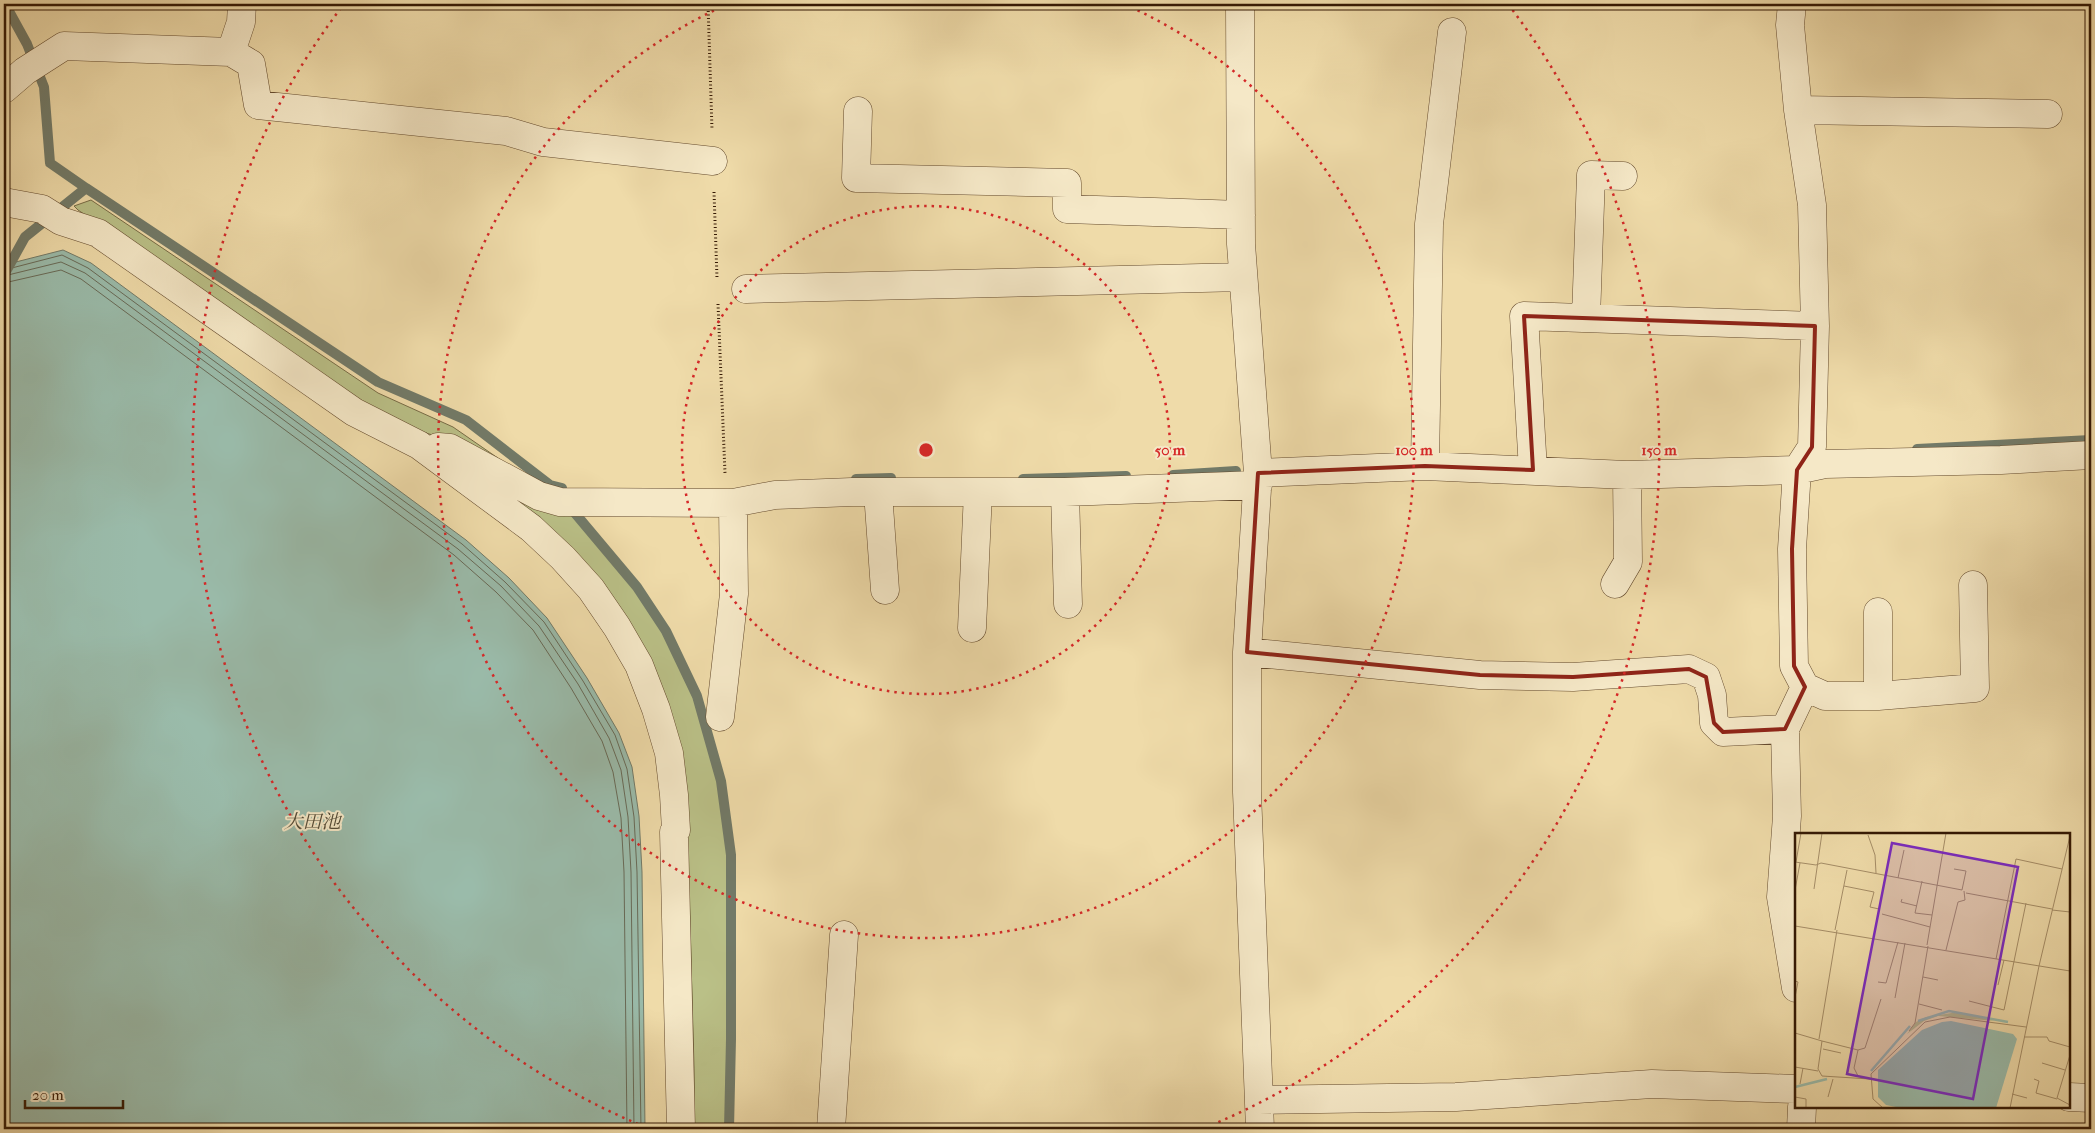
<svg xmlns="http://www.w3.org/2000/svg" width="2095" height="1133" font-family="'IM FELL French Canon','Noto Serif JP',serif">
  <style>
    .green { fill: #bac087; stroke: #786c46 }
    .water { fill: #9abbaa; stroke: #727a68 }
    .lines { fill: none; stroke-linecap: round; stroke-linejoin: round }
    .shore { stroke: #686a57; stroke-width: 1 }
    .stream { stroke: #727a68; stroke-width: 10 }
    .minor-casing { stroke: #644a2d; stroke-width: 29 }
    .path { stroke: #351904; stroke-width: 3; stroke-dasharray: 1 2.5; stroke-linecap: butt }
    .minor { stroke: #f5e8c7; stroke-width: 28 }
    .marked { fill: none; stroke: #8f2418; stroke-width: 4; stroke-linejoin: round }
    .ring { fill: none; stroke: #d62828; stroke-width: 2.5; stroke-dasharray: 2.5 5 }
    .labels { text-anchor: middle; stroke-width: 4; stroke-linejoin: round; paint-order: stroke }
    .water-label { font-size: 19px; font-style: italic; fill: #534a36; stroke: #f5e8c7 }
    .inset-river { fill: none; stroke: #9abbaa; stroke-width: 2.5 }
    .inset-road { fill: none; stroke: #a58d67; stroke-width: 1 }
    .view { fill: #7b2cbf; fill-opacity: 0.15; stroke: #7b2cbf; stroke-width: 2.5 }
    .inset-edge { fill: none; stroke: #351904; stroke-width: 2.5 }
    .centre { fill: #d62828; stroke: #f5e8c7; stroke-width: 2.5 }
    .ring-label { font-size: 15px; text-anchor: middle; font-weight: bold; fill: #d62828; stroke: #f5e8c7; stroke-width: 4; stroke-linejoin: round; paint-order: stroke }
  </style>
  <rect width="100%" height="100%" fill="#efdba9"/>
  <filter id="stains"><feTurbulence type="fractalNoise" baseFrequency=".004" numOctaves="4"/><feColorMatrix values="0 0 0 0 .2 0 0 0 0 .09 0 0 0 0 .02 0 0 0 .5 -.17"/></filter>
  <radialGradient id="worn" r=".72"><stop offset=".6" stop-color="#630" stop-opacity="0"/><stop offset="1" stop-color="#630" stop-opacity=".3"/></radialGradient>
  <path class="green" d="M91,200L378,393L453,427L531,481L452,441L390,422L78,210L74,206Z
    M452,455L569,510L632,586L662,631L694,699L717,776L728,856L726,1129H694V1067L687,818L637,637Z"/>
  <path class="water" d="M63,250L91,263L466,540L509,578L547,618L587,678L619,733L632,767L639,816L642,872L645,1129H4V265Z"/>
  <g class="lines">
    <path class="shore" d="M4,270L62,255L88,268L462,544L505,582L544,622L583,681L615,735L627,769L634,817L637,872L641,1129
      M4,276L61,262L85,273L458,549L501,586L539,626L578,684L609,738L621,770L628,817L631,872L634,1129
      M4,283L61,270L81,279L454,555L496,592L533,630L571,688L602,741L613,772L621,818L624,872L627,1129"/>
    <path class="stream" d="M5,4L27,44L44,87L50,163L86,188
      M4,275L25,237L86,188L378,382L466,420L550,485L562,488
      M1917,449L2091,440
      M1173,475L1236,471
      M856,479L891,478
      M1023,479L1126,476
      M569,506L637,587L666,631L697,696L721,781L731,855V1039L729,1129"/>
    <g class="minor-casing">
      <path id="minor" d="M1240,4L1241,244L1258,473L1247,652V792L1260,1129
        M1792,4L1790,25L1798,110L1812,205L1815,326L1812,447L1797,470L1792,549L1794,666L1805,687L1825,696H1878L1975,688L1973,585
        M231,52L251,64L258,105L506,131L543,142L713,161
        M4,89L25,71L64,46L231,52L241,22L242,4
        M1798,110L2048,114
        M858,111L856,178L1067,183V209L1241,215
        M4,202L42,209L61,221L98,233L354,412L419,445L531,528L563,558L591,589L617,627L639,665L656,709L669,753L674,795L676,830L674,832L681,1129
        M746,289L1243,277
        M1586,318L1591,175L1623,176
        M438,447L450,448L539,496L560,502L733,503L775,495L852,492H1065L1258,485
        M1425,466L1429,224L1452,32
        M1533,470L1524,316L1815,326
        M1258,473L1425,466L1627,475L1797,470L1825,464L2001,460L2091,455
        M878,492L885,590
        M1065,492L1068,604
        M1615,584L1628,562L1627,475
        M1878,612V696
        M972,628L978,492
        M1247,652L1480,675L1573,677L1689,669L1706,677L1712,695L1714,723L1723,732L1785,729L1805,687
        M720,717L734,594L733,503
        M1785,729L1787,816L1781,897L1796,988
        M2069,1097L2091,1098
        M1259,1100L1456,1097L1652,1084L1796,1089
        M831,1129L844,935
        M1801,1129L1802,1107"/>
    </g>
    <path class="path" d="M708,4L712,130
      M714,192L717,278
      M718,304L725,473"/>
    <use href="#minor" class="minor"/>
  </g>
  <path class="marked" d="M1524,316L1815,326L1812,447L1797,470L1792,549L1794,666L1805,687L1785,729L1723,732L1714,723L1706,677L1689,669L1573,677L1480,675L1247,652L1258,473L1425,466L1533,470Z"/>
  <g class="ring">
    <circle cx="926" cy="450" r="244"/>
    <path d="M1124 4A488 488 0 1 1 728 4"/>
    <path d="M645 1127A733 733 0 0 1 344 4M1508 4A733 733 0 0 1 1207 1127"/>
  </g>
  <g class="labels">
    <g class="water-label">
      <text x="312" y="828">大田池</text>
    </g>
  </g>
  <g transform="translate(1795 833)">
    <rect width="275" height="275" fill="#efdba9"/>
    <path d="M163,179L200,188L143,183L129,188L112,201L121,189L131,184Z" fill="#bac087"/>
    <path d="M156,188L218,201L222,206L201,275H106L91,272L83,264V237L127,197L147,189Z" fill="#9abbaa"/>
    <path class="inset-river" d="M123,188L154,178L213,189M76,238L115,193M0,254L32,246"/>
    <path class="inset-road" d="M73,2L80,22L81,40M0,29L21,32L26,30L167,57L171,38L159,36M1,29L6,0M103,45L109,17M127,48L120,80L137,82M49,53L79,59L75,74L84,76M19,56L27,0M0,57L5,30M171,60L257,76M107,66L106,69L122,73M257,77L275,79M87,81L135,94M0,93L275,138M40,97L52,37M132,112L151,0M151,117L163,69L170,67L169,58M201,126L221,26L267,36M128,144L143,147M0,148L3,149L0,164M83,149L91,150L103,109M203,152L209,127M100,165L110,110M174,168L209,177L231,70M124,171L147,177M114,198L120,190L133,113M0,200L27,208L23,236L27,243L75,246M229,204H252L254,208L275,214M24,206L42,97M27,208L63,217L59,235L63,243M28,216L46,220M63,217L70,215L86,166M275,222L262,265L275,272M247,230L270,237M0,234L23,238M239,246L244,248L241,260L262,266M5,251L8,235M217,261L232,265M0,264L11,266V275M33,264L38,246M88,275L78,266L76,241L130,189L155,184L231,194M215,275L244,133L275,3"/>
    <path class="view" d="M97,10L223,34L178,266L52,241Z"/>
    <rect width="275" height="275" class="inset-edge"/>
  </g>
  <circle cx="926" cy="450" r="8" class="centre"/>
  <g class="ring-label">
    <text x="1170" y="455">50 m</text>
    <text x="1414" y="455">100 m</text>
    <text x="1659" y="455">150 m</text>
  </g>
  <rect width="2095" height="1133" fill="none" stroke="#efdba9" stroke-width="20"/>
  <rect x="5" y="5" width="2085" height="1123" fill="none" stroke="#351904" stroke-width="2.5"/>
  <rect x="10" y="10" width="2075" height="1113" fill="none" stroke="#351904"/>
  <path d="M25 1100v8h98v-8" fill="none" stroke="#351904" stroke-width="2.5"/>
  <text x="32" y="1100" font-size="15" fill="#351904" stroke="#f5e8c7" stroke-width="4" paint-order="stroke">20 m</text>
  <rect width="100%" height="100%" filter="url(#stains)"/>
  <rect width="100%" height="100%" fill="url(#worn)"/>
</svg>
